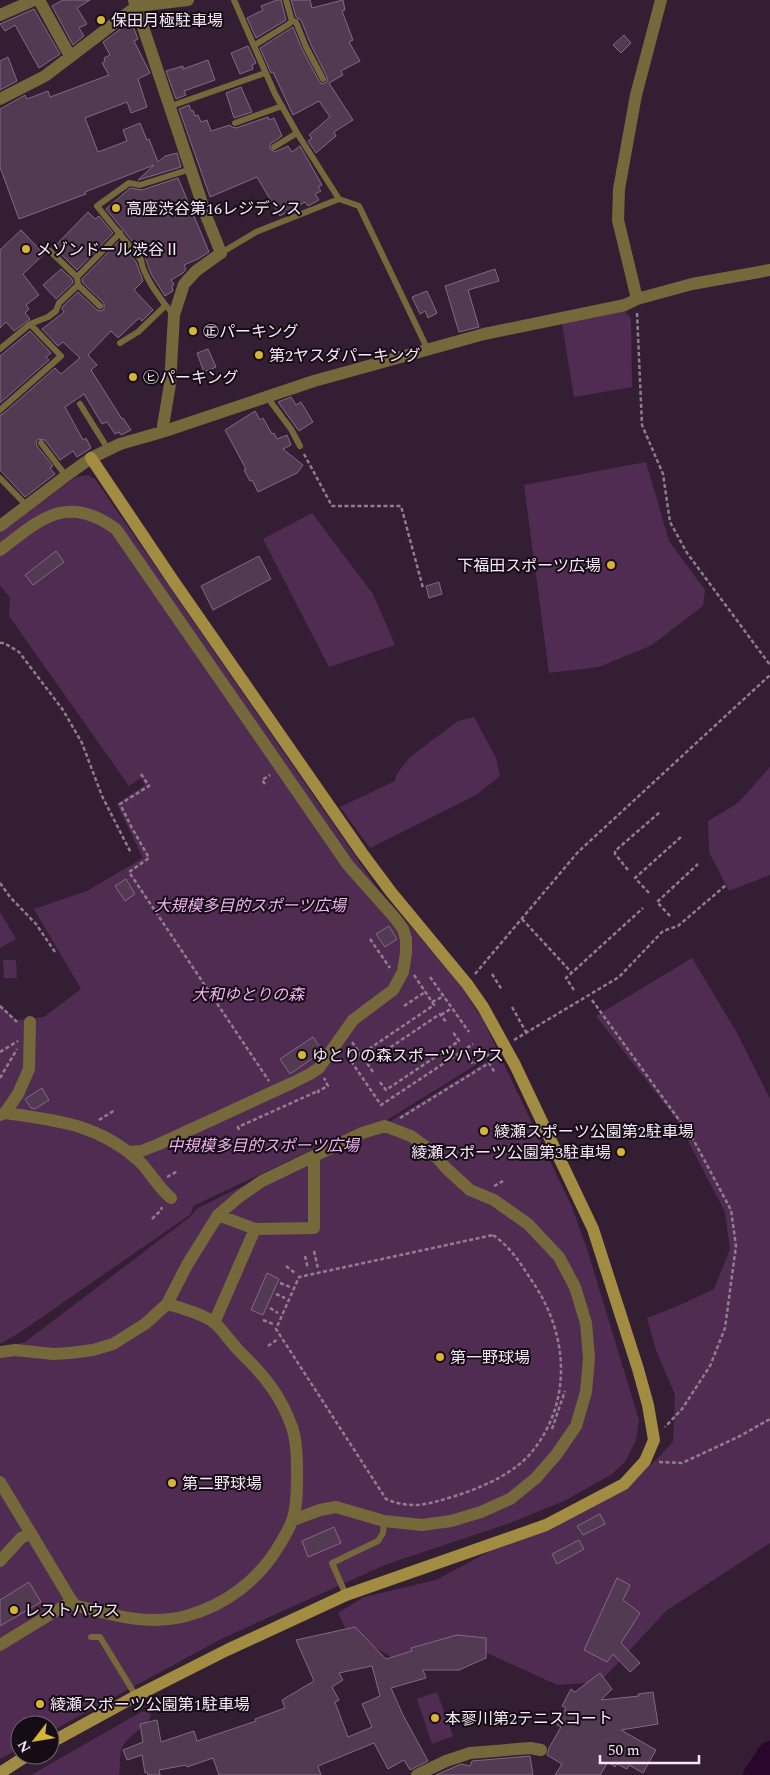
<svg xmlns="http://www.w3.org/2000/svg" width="770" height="1775" font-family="Spectral,'Noto Sans JP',serif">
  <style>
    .green { fill: #512c52 }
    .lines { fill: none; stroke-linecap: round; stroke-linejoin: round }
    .river { stroke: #2a052c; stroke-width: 24 }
    .building { fill: #523b52; stroke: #826a82; fill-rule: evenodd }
    .path { stroke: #907e90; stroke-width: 2.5; stroke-dasharray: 4 2.5; stroke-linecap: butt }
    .lane { stroke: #75683b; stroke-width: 6 }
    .street { stroke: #75683b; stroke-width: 12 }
    .secondary { stroke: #a18c42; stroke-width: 12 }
    .poi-dot { fill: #d7b534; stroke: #150c15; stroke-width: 2 }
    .labels { text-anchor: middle; stroke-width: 4; stroke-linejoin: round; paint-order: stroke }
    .poi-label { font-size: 16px; fill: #f6e8f6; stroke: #150c15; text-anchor: start }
    .park-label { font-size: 16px; font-style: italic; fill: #f3b2f3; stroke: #150c15 }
  </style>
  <rect width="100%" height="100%" fill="#331e33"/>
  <path class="green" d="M624,311L631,318L632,387L574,397L562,324Z
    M646,462L669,541L705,590L703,606L652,645L599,667L549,673L524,485Z
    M88,475L95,479L378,889L454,976L483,1020L498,1051L384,1122L356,1129L193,1206L191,1214L19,1333L0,1344V1005L17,1020L44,1017L81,989L34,909L87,891L143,858L117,804L145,785L141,778L129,786L9,616L10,598L0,585V533L76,477Z
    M312,513L373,594L395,645L329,667L263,539Z
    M474,717L496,758L500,776L476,795L370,848L340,807L395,781L396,775L410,757L458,721Z
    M770,767V875L729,891L709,852L708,821L738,803Z
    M0,912L16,939L0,948Z
    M692,958L737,1033L770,1099V1543L666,1611L600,1682L557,1685L474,1647L393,1658L346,1630L338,1613L364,1597L436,1580L652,1464L673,1442L675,1395L656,1350L647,1318L680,1305L714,1289L730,1249L725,1212L677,1120L596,1016Z
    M3,960H16L17,978H4Z
    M499,1054L572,1207L587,1249L639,1420L636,1440L625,1462L612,1474L564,1501L510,1523L387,1564L221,1639L50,1732V1725H20V1748L0,1759V1348L25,1342L190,1217L198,1208L354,1131L386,1124Z
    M437,1692L453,1736L432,1744L417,1699Z
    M147,1711L150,1713L151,1716C146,1728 131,1733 124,1744C118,1753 121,1765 119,1775H31L141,1712Z"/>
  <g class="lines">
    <path class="river" d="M755,1775L770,1753"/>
  </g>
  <path class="building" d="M63,0H90L77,8L87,24L79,28L84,36L73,45L52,6Z
    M277,0H281L286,20L256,38L247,18L263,10L261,6Z
    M291,0H310L312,8L343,0L345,10L342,11L353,40L349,42L360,61L341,71L343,75L329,83L353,120L334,132L336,136L316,153L308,141L312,138L309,135L330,117L319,101L293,115L273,72L271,73L260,48L293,27L302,49L319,81L322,84L327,82V77L311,45L301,20L296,17Z
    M34,9L60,54L39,68L15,25L5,31L0,24Z
    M131,21L138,39L134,41L150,73L138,79L147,107L131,113L127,102L85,118L98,152L127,141L123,130L140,123L147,140L149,139L158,162L165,156L177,153L181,167L138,180L154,165L85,192L86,194L19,219L0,167V109L25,95L27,99L48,91L50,97L109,75L102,63L105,61L104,58L110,55L103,42Z
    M624,35L631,43L621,53L613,45Z
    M248,46L256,63L252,65L253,69L240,74L231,53Z
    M8,57L17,81L0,90V61Z
    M208,60L215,80L184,91L186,95L176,99L166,71L183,66V69Z
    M241,87L252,112L234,118L226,93Z
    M189,105L191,111L193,110L195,116L198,115L201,122L207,120L211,131L230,125L232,127L236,128L268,117L269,120L274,118L282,136L270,144V149L275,152L288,146L292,152L300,146L322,185L318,187L321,191L315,194L319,200L308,206L305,202L280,216L257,177L210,197L179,109Z
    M178,178L209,252L198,259L184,265L186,269L183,273L171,280L174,284L172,286L173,291L165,296L151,274L145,257L106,209L130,188L142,190Z
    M88,212L95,219L99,216L113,233L77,270L54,247Z
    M21,230L44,254L23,274L39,295L26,305L29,309L25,313L30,319L14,331L6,322L0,328V250Z
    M119,241L136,262L143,281L134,290L153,310L142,321L139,318L118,338L111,331L88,355L97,365L91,370L122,419L123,418L131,430L121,435L119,432L115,434L107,422L102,424L84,394L65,407L83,440L86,438L91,448L77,457L73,451L60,460L45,440L38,439L36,442L37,446L53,466L50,468L55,474L25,497L0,470V415L3,414L55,368L61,374L80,358L63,342L58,346L42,329L64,312L62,309L63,306L78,292L97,310L101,311L104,309V303L83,283L82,279Z
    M61,269L72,279L73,283L56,299L43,285Z
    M495,269L499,281L468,290L479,327L459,332L445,286Z
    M427,291L437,313L428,318L425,311L420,314L412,297Z
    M30,331L51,353L46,357L49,360L0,403V356Z
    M208,349L216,367L204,372L197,353Z
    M291,397L296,405L301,402L313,422L299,431L278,402Z
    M255,411L260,420L263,418L272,434L274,433L277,439L287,435L291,445L283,449L303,465L297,473L258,492L252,480L250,481L244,470L246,469L225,430Z
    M56,551L64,562L33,585L25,575Z
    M259,556L271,579L213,610L201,586Z
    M439,582L442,594L429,598L426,586Z
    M126,879L135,894L125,901L115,886Z
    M389,926L397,939L385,947L376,934Z
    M313,1037L322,1050L319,1054L290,1074L280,1059Z
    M42,1088L49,1100L35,1109L31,1108L25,1099Z
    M267,1273L279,1279L263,1315L251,1310Z
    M600,1514L605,1524L583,1535L577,1526Z
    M334,1527L341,1543L308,1557L302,1541Z
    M579,1540L584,1549L557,1564L552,1554Z
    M617,1578L630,1585L623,1600L640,1613L621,1643L640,1663L630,1672L613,1654L607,1662L584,1650Z
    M29,1582L41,1602L0,1626V1600Z
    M355,1627L386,1659L412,1651L411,1648L457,1635L486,1638V1658L459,1670H423L426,1678L391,1688L403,1715L428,1761L410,1770L404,1760L388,1769L374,1743L318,1766L321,1775H219L213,1758L187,1767L186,1765L159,1770L160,1775H148L147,1772L145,1773L142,1755L127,1760L123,1750L143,1742L140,1724L157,1720L161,1742L194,1731L197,1741L256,1721L255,1719L285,1708L282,1700L314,1681L296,1640ZM372,1666L380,1696L362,1704L372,1727L348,1737L335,1702L339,1700L332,1687L343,1680L339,1673Z
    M600,1673L612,1689L601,1700L639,1696L638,1694L653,1692L658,1724L621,1730L656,1750L643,1773L629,1765L627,1769L617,1764L615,1767L608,1762L600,1775H555L562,1764L547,1755L549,1748L561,1727L557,1725L566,1708L562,1706L571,1689L575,1692Z
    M530,1756L533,1775H436L461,1764L470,1766L472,1761Z"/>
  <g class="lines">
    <path class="path" d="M637,313L642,425L663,474L670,522L687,553L770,665
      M304,454L332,506H401L423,588
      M0,643H4L19,652L63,710L82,743L102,796L131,853
      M141,774L149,786L120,804L132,828L149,858L129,872L269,1081
      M265,784L262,780L270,775
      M628,870L615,854V851L660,812
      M0,883L10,897L36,924L55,952
      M649,893L635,878L682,836
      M670,916L657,902L698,864
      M522,919L572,973
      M370,939L390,968
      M475,974L578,852L770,675
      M492,974L502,990
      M414,975L434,1005L351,1061L381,1105L473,1044
      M430,977L469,1032
      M574,990L566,978L643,908
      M592,1000L693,1139L731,1210L736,1246L725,1328L710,1366L682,1409L665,1427
      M432,1002L444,996
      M0,1006L17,1022
      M404,1006L425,992
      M512,1007L526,1032
      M441,1015L452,1008
      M514,1040L619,977L663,931L678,926L726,885
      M352,1042L361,1055
      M464,1049L473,1064L494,1051
      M0,1052L18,1041
      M373,1072L367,1063L440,1014L447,1023
      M0,1078L17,1049
      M380,1082L386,1090L459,1041L453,1032
      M319,1093L318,1091L328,1086L324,1078
      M400,1118L489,1063L495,1073
      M99,1120L115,1110
      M239,1130L238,1127L318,1091
      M167,1177L178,1171
      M494,1186L503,1181
      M152,1219L161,1210L162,1207
      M493,1235C512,1248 522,1266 534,1284C569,1337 572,1403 531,1453C513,1474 481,1488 455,1496C429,1504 412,1510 386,1499L276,1329L299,1277Z
      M314,1251L318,1269
      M305,1256L308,1269
      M286,1266L295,1273
      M280,1283L290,1287
      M276,1294L285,1298
      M270,1308L278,1313
      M263,1320L273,1324
      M268,1346L278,1339
      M552,1429L565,1391
      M659,1462L682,1463L740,1436L770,1419"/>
    <path class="lane" d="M234,0L275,94L297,133L339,199
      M292,21L296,22L306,47L323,79
      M255,45L289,24L292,21L286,0
      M171,106L265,73
      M235,123L282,106
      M274,147L297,133
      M50,251L77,277
      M221,253L256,232L339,199L359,206L428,350
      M78,285L100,306
      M174,315C162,302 143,276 141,260L97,206L129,183L140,185L191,169
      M120,343L138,332L165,306
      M0,349L30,324L48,317L56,311L59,303L78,285L77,277L120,233
      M267,397L291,429L300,446
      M80,404L108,449
      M0,410L61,356L30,324
      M41,443L66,476
      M0,478L27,506
      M346,1595L332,1563L378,1541L383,1533L384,1521
      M91,1637H100L136,1696"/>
    <path class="street" d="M39,0L70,56
      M134,0L207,218L221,253L196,271L184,284L174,315L170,384L162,432
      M0,15L34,0
      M0,99L45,76L137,6L188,0
      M637,299L618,220L619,189L636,95L661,0
      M0,526L66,476L91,458L120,444L162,432L314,381L484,334L625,305L637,299L692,284L770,270
      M0,550C41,519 66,493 116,529L348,865L395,918L403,929L406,939V953L403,972L393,990L353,1020L319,1068L310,1074L292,1083L157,1145L141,1151L129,1152
      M5,1113L18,1094L29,1069L30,1022
      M0,1115L5,1113C56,1120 97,1124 138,1160C150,1171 158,1188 171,1198
      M218,1215L255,1229L314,1228V1156
      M214,1323L255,1229
      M0,1352L15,1350L53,1354L70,1353L93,1350L113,1344L145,1324L167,1304L187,1265L218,1215L239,1197L262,1181L362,1133L385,1126L411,1136L430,1150L447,1169L470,1190L494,1200L528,1224L559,1257L575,1287L586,1323L589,1358L586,1392L576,1426L556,1455L536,1478L510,1499L481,1512L451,1521L422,1525L384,1521L336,1507L320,1510L293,1520
      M0,1482L74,1605C112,1615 147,1626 186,1616C226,1605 259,1580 280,1544C284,1537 289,1529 292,1521C297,1508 297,1490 297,1476C297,1460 297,1442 292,1427C281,1396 264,1375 241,1353C232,1344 225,1333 216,1324C208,1316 179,1307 167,1304
      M0,1561L21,1538L31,1533
      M0,1645L72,1601
      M417,1775L446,1761L470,1753L530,1748L541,1750"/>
    <path class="secondary" d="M50,1743L136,1696L227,1650L346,1595L546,1525L624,1484L645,1461L654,1440L648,1405L638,1369L593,1229L515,1065L483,1007L467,984L391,892L362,853L172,579L91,458
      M0,1773L28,1755"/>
  </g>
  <g class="poi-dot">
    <circle cx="101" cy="20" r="5"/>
    <circle cx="116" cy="208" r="5"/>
    <circle cx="26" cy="249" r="5"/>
    <circle cx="193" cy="331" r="5"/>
    <circle cx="259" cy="355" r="5"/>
    <circle cx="133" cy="377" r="5"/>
    <circle cx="611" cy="565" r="5"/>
    <circle cx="302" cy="1055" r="5"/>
    <circle cx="484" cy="1131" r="5"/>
    <circle cx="621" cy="1152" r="5"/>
    <circle cx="440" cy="1357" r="5"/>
    <circle cx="172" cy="1483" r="5"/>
    <circle cx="14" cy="1610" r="5"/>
    <circle cx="40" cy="1704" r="5"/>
    <circle cx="435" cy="1718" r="5"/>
  </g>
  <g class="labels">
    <g class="poi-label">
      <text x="111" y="26">保田月極駐車場</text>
      <text x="126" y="214">高座渋谷第16レジデンス</text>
      <text x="36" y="255">メゾンドール渋谷Ⅱ</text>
      <text x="203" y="337">㊣パーキング</text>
      <text x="269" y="361">第2ヤスダパーキング</text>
      <text x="143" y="383">㋪パーキング</text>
      <text x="601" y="571" text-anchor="end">下福田スポーツ広場</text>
      <text x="312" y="1061">ゆとりの森スポーツハウス</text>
      <text x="494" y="1137">綾瀬スポーツ公園第2駐車場</text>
      <text x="611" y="1158" text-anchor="end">綾瀬スポーツ公園第3駐車場</text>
      <text x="450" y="1363">第一野球場</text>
      <text x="182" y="1489">第二野球場</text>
      <text x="24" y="1616">レストハウス</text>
      <text x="50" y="1710">綾瀬スポーツ公園第1駐車場</text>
      <text x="445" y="1724">本蓼川第2テニスコート</text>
    </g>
    <g class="park-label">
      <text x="250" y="911">大規模多目的スポーツ広場</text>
      <text x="248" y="1000">大和ゆとりの森</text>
      <text x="263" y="1151">中規模多目的スポーツ広場</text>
    </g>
  </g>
  <g transform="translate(35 1740) rotate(239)"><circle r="24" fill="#150c15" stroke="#6f646f"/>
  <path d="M0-4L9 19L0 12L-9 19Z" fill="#d7b534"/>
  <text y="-8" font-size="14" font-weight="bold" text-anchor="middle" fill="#f6e8f6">N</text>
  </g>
  <path d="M600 1755v8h99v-8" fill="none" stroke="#f6e8f6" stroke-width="2.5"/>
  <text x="608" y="1755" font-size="15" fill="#f6e8f6" stroke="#150c15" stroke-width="4" paint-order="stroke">50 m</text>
</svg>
